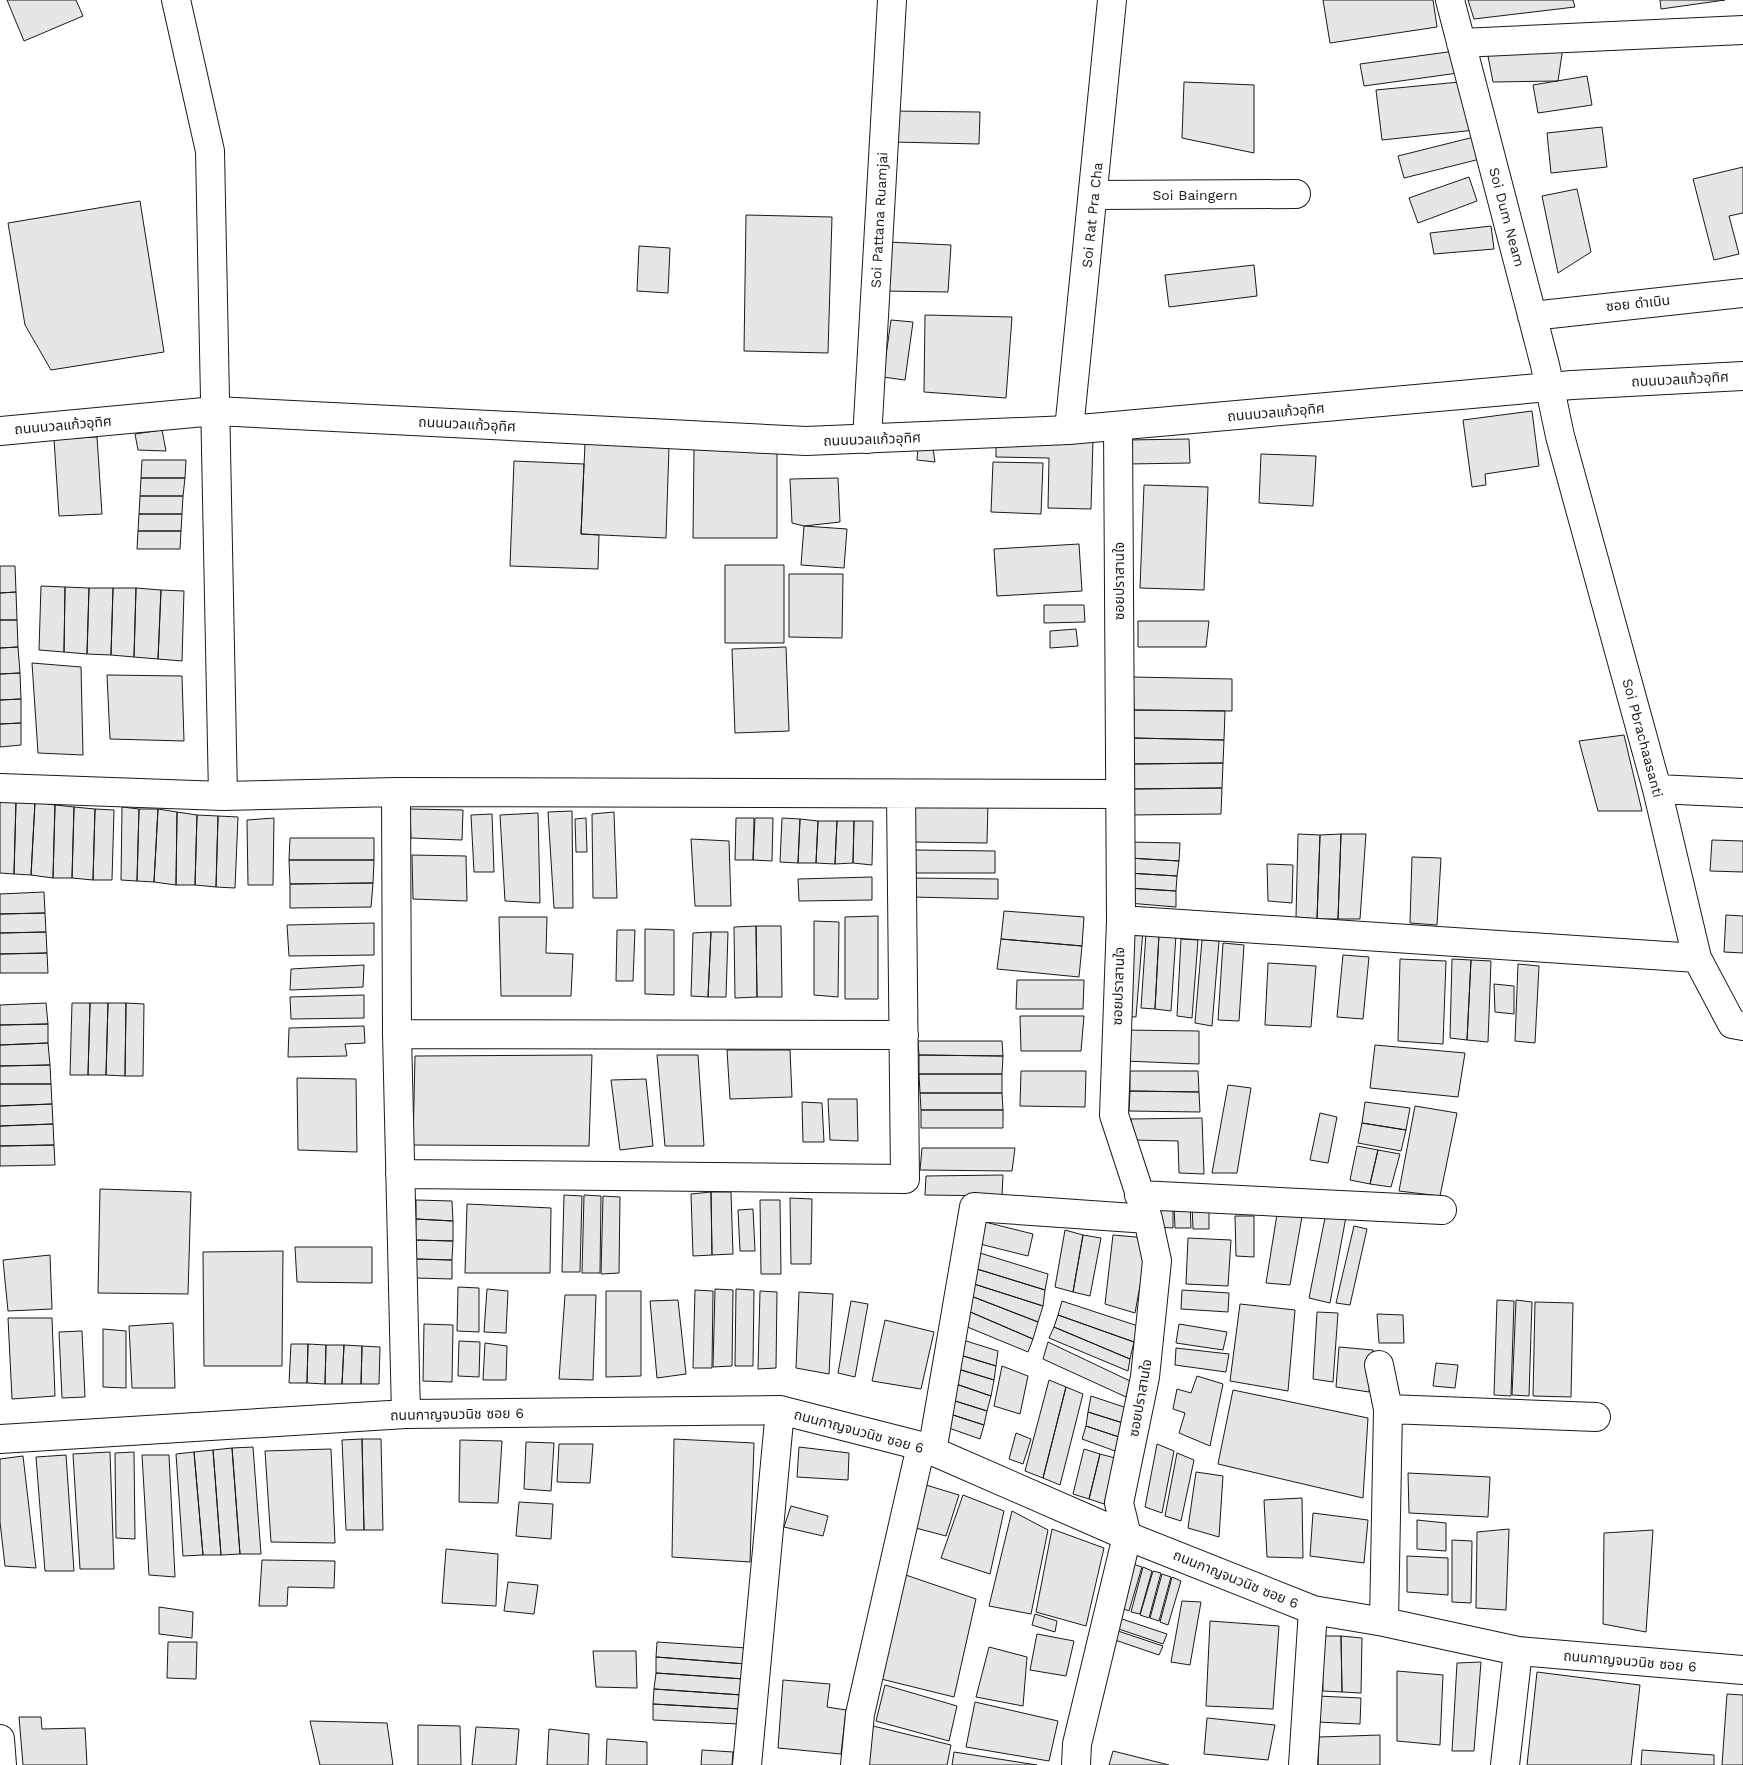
<svg xmlns="http://www.w3.org/2000/svg" width="1743" height="1765" font-family="'Work Sans','Noto Sans Thai',sans-serif">
  <style>
    .building { fill: #e6e6e6; stroke: #1a1a1a }
    .lines { fill: none; stroke-linecap: round; stroke-linejoin: round }
    .street-casing { stroke: #1a1a1a; stroke-width: 30 }
    .secondary-casing { stroke: #1a1a1a; stroke-width: 30 }
    .street { stroke: #fff; stroke-width: 28 }
    .secondary { stroke: #fff; stroke-width: 28 }
    .labels { text-anchor: middle; stroke-width: 4; stroke-linejoin: round; paint-order: stroke }
    .street-label { font-size: 14px; fill: #1a1a1a; stroke: #fff }
  </style>
  <rect width="100%" height="100%" fill="#fff"/>
  <path class="building" d="M7,0H76L83,16L24,41Z
    M1323,0H1433L1437,27L1330,43Z
    M1468,0H1573L1575,7L1474,19Z
    M1660,0H1725L1661,9Z
    M1563,47L1558,81L1493,82L1487,51Z
    M1455,51L1458,73L1364,86L1360,64Z
    M1587,76L1592,105L1538,113L1533,85Z
    M1470,81L1475,130L1382,140L1376,90Z
    M1184,82L1254,85V153L1182,138Z
    M892,111L980,112L979,144L893,142Z
    M1602,127L1607,167L1551,173L1547,133Z
    M1478,136L1484,158L1404,178L1398,156Z
    M1743,167V213L1729,216L1739,254L1714,260L1693,179Z
    M1469,177L1477,201L1418,223L1409,198Z
    M1577,189L1591,252L1558,273L1542,196Z
    M140,201L164,352L51,370L25,325L8,223Z
    M746,215L832,217L828,353L744,351Z
    M1491,226L1494,249L1434,254L1430,233Z
    M887,242L951,245L948,292L882,291Z
    M639,246L670,248L668,293L637,291Z
    M1254,265L1257,296L1169,307L1165,275Z
    M925,315L1012,317L1006,398L924,392Z
    M891,320L913,322L905,380L883,377Z
    M1532,411L1539,466L1485,474L1486,485L1472,487L1463,420Z
    M162,430L166,451L138,450L135,434Z
    M97,437L102,514L59,516L54,439Z
    M996,437L1093,439L1091,509L1048,508L1049,458L996,457Z
    M1189,439L1190,463L1127,464V440Z
    M585,443L669,447L666,538L581,534Z
    M918,447L933,448L935,462L917,460Z
    M694,449H777V538H693Z
    M1261,454L1316,456L1313,506L1259,503Z
    M142,460H186L185,478H141Z
    M514,461L584,464L581,534L599,535L598,569L510,566Z
    M993,462L1043,463L1041,514L991,512Z
    M141,478H185L183,496H140Z
    M838,478L840,522L804,526L792,523L790,479Z
    M1144,485L1208,487L1204,590L1140,588Z
    M140,496H183L182,514H139Z
    M139,514H182L181,531H138Z
    M804,526L847,529L844,568L801,565Z
    M138,531H181L180,549H137Z
    M1079,544L1082,591L997,596L994,549Z
    M725,565H784V643H725Z
    M0,566H15L16,592L0,593Z
    M789,574H843L842,638L789,637Z
    M41,586L65,587L64,652L39,650Z
    M65,587L89,588L87,654L64,652Z
    M89,588H113L111,655L87,654Z
    M113,588H136L134,657L111,655Z
    M136,588L161,590L158,659L134,657Z
    M161,590L184,591L182,661L158,659Z
    M16,592L17,620H0V593Z
    M1044,605H1084L1085,622L1044,623Z
    M0,620H17L18,647L0,648Z
    M1138,621H1209L1206,647H1138Z
    M1076,629L1078,646L1050,648V631Z
    M18,647L20,673L0,674V648Z
    M786,647L789,731L735,733L732,649Z
    M32,663L81,667L83,755L38,753Z
    M20,673L21,699L0,700V674Z
    M107,675L182,676L184,741L110,739Z
    M1133,677L1232,679V711L1134,710Z
    M21,699V723L0,724V700Z
    M1134,710L1225,711L1224,740L1133,738Z
    M21,723V745L0,747V724Z
    M1624,735L1642,811H1598L1579,741Z
    M1133,738L1224,740L1223,763L1132,764Z
    M1223,763L1222,788L1131,789L1132,764Z
    M1222,788L1221,814L1130,815L1131,789Z
    M0,800L16,801L14,874L0,873Z
    M16,801L35,802L31,875L14,874Z
    M915,801L988,803L987,843L914,842Z
    M35,802L55,805L53,878L31,875Z
    M55,805L74,807L72,878H53Z
    M74,807L95,809L93,880L72,878Z
    M122,807L139,809L137,881L121,880Z
    M95,809L114,810L112,880H93Z
    M139,809H158L154,882L137,881Z
    M158,809L177,812L176,885L154,882Z
    M410,809L463,810L462,840L411,838Z
    M572,811L573,908H554L548,812Z
    M177,812L197,815L195,885H176Z
    M614,812L617,898H593L592,814Z
    M538,813L540,903L505,901L500,815Z
    M492,814L494,872H474L471,815Z
    M197,815L218,816L216,887L195,885Z
    M218,816L238,817L235,888L216,887Z
    M274,818L273,885H248L247,820Z
    M586,818L587,852H576L575,819Z
    M736,818H754L753,860H735Z
    M755,818H773L772,861L753,860Z
    M782,818L800,819L798,863L780,862Z
    M800,819L818,821L816,863H798Z
    M818,821H837L835,864L816,863Z
    M837,821H854L853,863L835,864Z
    M854,821H873L872,865L853,863Z
    M1298,834L1320,835L1317,919L1296,917Z
    M1341,834H1366L1360,919H1338Z
    M1341,834L1338,919H1317L1320,835Z
    M290,838H374V860H289Z
    M691,839L729,841L731,906H695Z
    M1712,840L1743,841V872L1710,871Z
    M1129,842L1180,843L1179,861L1129,858Z
    M915,850L995,851V873H914Z
    M412,855L466,856L467,901L413,899Z
    M1412,857L1441,858L1437,925L1410,923Z
    M1129,858L1179,861L1177,876L1128,873Z
    M289,860H374L373,883L290,884Z
    M1267,864L1293,865L1292,903L1268,901Z
    M1128,873L1177,876L1176,891L1128,888Z
    M872,877V900L799,901L798,879Z
    M912,878L998,879V899L912,897Z
    M373,883L371,907L290,908V884Z
    M1128,888L1176,891V907L1128,903Z
    M44,892L45,913L0,914V894Z
    M1004,911L1084,917L1082,946L1001,939Z
    M45,913L46,932L0,933V914Z
    M1726,915L1743,916V953L1724,952Z
    M878,916V999H845V917Z
    M499,917H547L546,953L573,954L571,996H501Z
    M814,921L839,922L838,997L814,995Z
    M374,923V955L289,956L287,925Z
    M756,926H781L782,997H757Z
    M756,926L757,997L735,998L734,927Z
    M645,929L674,930V995L645,994Z
    M1125,929L1143,930L1136,1017L1120,1016Z
    M617,930H635L633,981H616Z
    M46,932L47,953L0,954V933Z
    M711,932H728L726,997H708Z
    M711,932L708,997L691,996L693,933Z
    M1146,933L1159,934L1155,1009L1141,1008Z
    M1159,934L1176,935L1171,1011L1155,1009Z
    M1001,939L1082,946L1079,977L997,969Z
    M1181,939L1198,940L1192,1018L1177,1016Z
    M1202,940L1219,941L1212,1026L1195,1023Z
    M1223,943L1244,945L1239,1021L1218,1020Z
    M47,953L48,973H0V954Z
    M1343,955L1369,957L1363,1019L1337,1017Z
    M1400,959L1446,961L1443,1044L1398,1041Z
    M1452,959L1471,960L1467,1040L1450,1038Z
    M1471,960L1491,961L1488,1042L1467,1040Z
    M1268,963L1316,966L1311,1027L1265,1025Z
    M1518,964L1539,966L1535,1043L1515,1041Z
    M364,965L363,987L290,990L291,969Z
    M1017,980H1084L1083,1009H1016Z
    M1494,984L1514,986V1014L1495,1012Z
    M364,995V1018L291,1019L290,997Z
    M46,1003L48,1024L0,1025V1005Z
    M72,1003H90L88,1075H70Z
    M90,1003H108L106,1075H88Z
    M108,1003H126L125,1076L106,1075Z
    M126,1003L144,1004L143,1076H125Z
    M1020,1016H1084L1081,1051H1021Z
    M48,1024V1043L0,1045V1025Z
    M364,1026L365,1043L345,1044L347,1056L288,1057L289,1028Z
    M1123,1030L1199,1031V1064L1124,1061Z
    M918,1041H1002L1003,1056L919,1055Z
    M48,1043L50,1065L0,1066V1045Z
    M1375,1045L1465,1053L1458,1097L1370,1088Z
    M727,1050H790L792,1097L730,1099Z
    M592,1055L589,1146L413,1145L415,1056Z
    M657,1055H698L704,1146H665Z
    M919,1055L1003,1056L1002,1074H919Z
    M50,1065L51,1084H0V1066Z
    M1021,1071H1086L1085,1107L1020,1106Z
    M1130,1071H1198L1199,1092L1130,1091Z
    M919,1074H1002V1093H920Z
    M297,1078L356,1079L357,1152L298,1150Z
    M646,1079L653,1146L620,1150L611,1080Z
    M0,1084H51L52,1104L0,1106Z
    M1228,1085L1251,1088L1237,1173H1212Z
    M1130,1091L1199,1092L1200,1112L1129,1111Z
    M920,1093H1002L1003,1110H921Z
    M828,1099H857L858,1141L830,1140Z
    M802,1102L822,1103L824,1142H803Z
    M1365,1102L1410,1108L1406,1130L1362,1123Z
    M52,1104L53,1124L0,1126V1106Z
    M1415,1106L1457,1113L1440,1196L1399,1191Z
    M921,1110H1003V1128H921Z
    M1320,1113L1337,1117L1328,1163L1310,1160Z
    M1202,1118L1204,1174L1179,1173L1178,1141L1133,1140L1131,1119Z
    M1362,1123L1406,1130L1401,1151L1358,1143Z
    M53,1124L54,1145L0,1146V1126Z
    M54,1145L55,1165L0,1166V1146Z
    M1357,1146L1378,1150L1370,1184L1350,1180Z
    M922,1148H1015L1012,1171L920,1170Z
    M1378,1150L1400,1154L1391,1187L1370,1184Z
    M1003,1175L1002,1196L925,1195L926,1176Z
    M100,1189L191,1192L188,1294L98,1293Z
    M711,1192H731L733,1254L712,1255Z
    M711,1192L712,1255L693,1256L691,1194Z
    M564,1195L582,1196L580,1272H562Z
    M584,1195L601,1196L600,1273H582Z
    M603,1196L620,1197L619,1273L601,1274Z
    M790,1198L812,1199L811,1264H791Z
    M416,1200L452,1201L453,1221L416,1219Z
    M760,1200H780L781,1274H761Z
    M467,1204L551,1208L550,1273H465Z
    M1156,1204H1173V1228L1157,1227Z
    M1190,1204L1191,1228H1175L1174,1205Z
    M1192,1205H1209V1229H1193Z
    M1278,1208L1303,1211L1290,1285L1266,1283Z
    M753,1209L755,1251H740L738,1210Z
    M1326,1213L1346,1217L1330,1303L1309,1298Z
    M1235,1216H1254V1257L1236,1256Z
    M416,1219L453,1221V1241L415,1240Z
    M985,1222L1033,1234L1028,1256L980,1244Z
    M1354,1226L1367,1229L1350,1305L1336,1303Z
    M1065,1230L1083,1235L1073,1292L1055,1287Z
    M1083,1235L1101,1238L1090,1296L1073,1292Z
    M1113,1235L1136,1237L1144,1245L1146,1253L1135,1313L1105,1304Z
    M1188,1238L1231,1240L1228,1286L1186,1284Z
    M415,1240L453,1241L452,1260L416,1259Z
    M295,1247H372V1283L297,1282Z
    M283,1251L282,1366H204L203,1252Z
    M980,1253L1048,1274L1045,1290L977,1269Z
    M50,1255L52,1309L8,1311L3,1260Z
    M416,1259L452,1260V1279L416,1278Z
    M977,1269L1045,1290L1043,1306L974,1284Z
    M974,1284L1043,1306L1038,1322L971,1296Z
    M458,1287L479,1288V1332L457,1331Z
    M487,1289L508,1291L506,1333L484,1332Z
    M715,1289L733,1290L732,1366L713,1367Z
    M736,1289L754,1290L753,1366H735Z
    M695,1290L713,1291L712,1368H693Z
    M1182,1290L1229,1293L1228,1312L1181,1309Z
    M606,1291H641V1376L606,1377Z
    M760,1291L777,1292L776,1368L758,1369Z
    M799,1292L833,1294L829,1374L796,1368Z
    M565,1295H596L593,1380L559,1379Z
    M971,1296L1038,1322L1033,1339L968,1311Z
    M678,1300L686,1374L657,1378L650,1301Z
    M1497,1300L1514,1301L1511,1396L1494,1395Z
    M1516,1300L1532,1302L1529,1396L1512,1395Z
    M851,1301L868,1304L855,1377L838,1373Z
    M1062,1301L1138,1326L1134,1342L1058,1315Z
    M1535,1302L1573,1303L1571,1397L1533,1396Z
    M1240,1304L1295,1310L1288,1391L1230,1381Z
    M968,1311L1033,1339L1028,1352L965,1326Z
    M1317,1312L1338,1313L1333,1382L1313,1379Z
    M1377,1314L1403,1315L1404,1343H1379Z
    M1058,1315L1134,1342L1130,1359L1054,1327Z
    M8,1318H52L55,1396L12,1399Z
    M885,1320L934,1332L921,1389L872,1381Z
    M173,1323L175,1388H132L129,1326Z
    M424,1324L453,1325L452,1382L423,1381Z
    M1179,1324L1227,1332L1223,1350L1176,1343Z
    M1054,1327L1130,1359L1128,1371L1049,1338Z
    M103,1329L126,1331V1388L103,1387Z
    M82,1331L85,1397L62,1398L59,1332Z
    M963,1340L998,1351L996,1366L960,1355Z
    M459,1341L480,1342L479,1377L458,1376Z
    M1048,1342L1130,1381L1126,1397L1043,1359Z
    M485,1343L507,1346L506,1380H483Z
    M291,1344H308L307,1383H289Z
    M308,1344L326,1345L325,1384L307,1383Z
    M326,1345H344L342,1384H325Z
    M344,1345L362,1346L361,1384H342Z
    M362,1346L380,1347L379,1384H361Z
    M1339,1347L1373,1350L1369,1392L1336,1387Z
    M1176,1348L1229,1354L1226,1372L1175,1365Z
    M960,1355L996,1366L994,1380L958,1369Z
    M1436,1363L1458,1365L1455,1388L1433,1386Z
    M1002,1366L1028,1376L1020,1414L994,1406Z
    M958,1369L994,1380L991,1396L956,1384Z
    M1197,1376L1223,1384L1210,1446L1179,1433L1185,1413L1173,1409L1177,1389L1191,1393Z
    M1049,1380L1066,1387L1043,1478L1025,1471Z
    M956,1384L991,1396L987,1411L952,1400Z
    M1066,1387L1083,1394L1060,1485L1043,1478Z
    M1233,1390L1368,1418L1363,1498L1218,1464Z
    M1091,1396L1127,1408L1123,1423L1088,1412Z
    M952,1400L987,1411L984,1425L950,1414Z
    M1088,1412L1123,1423L1119,1437L1086,1426Z
    M950,1414L984,1425L980,1439L946,1427Z
    M1086,1426L1119,1437L1115,1451L1082,1439Z
    M1016,1433L1031,1439L1023,1464L1009,1459Z
    M362,1439H381L383,1530H364Z
    M362,1439L364,1530H346L342,1440Z
    M674,1439L754,1443L750,1562L672,1557Z
    M460,1440L502,1441L498,1503L459,1502Z
    M526,1442L554,1443L551,1491L524,1489Z
    M559,1444H593L590,1483L557,1482Z
    M1157,1444L1174,1451L1162,1513L1145,1507Z
    M253,1447L261,1554H240L232,1448Z
    M799,1447L849,1453L848,1480L797,1477Z
    M232,1448L240,1554L221,1555L213,1450Z
    M331,1449L335,1543L271,1542L265,1451Z
    M1084,1449L1100,1454L1089,1499L1073,1494Z
    M213,1450L221,1555H203L194,1452Z
    M110,1452L114,1569H80L73,1454Z
    M134,1452L135,1539L116,1538L115,1453Z
    M194,1452L203,1555L183,1556L176,1454Z
    M1177,1453L1194,1460L1181,1521L1165,1516Z
    M1100,1454L1115,1458L1104,1504L1089,1499Z
    M66,1455L74,1571H45L36,1457Z
    M142,1455H169L175,1577L149,1575Z
    M23,1456L36,1568L5,1566L0,1522V1459Z
    M1196,1472L1223,1476L1219,1537L1188,1528Z
    M1408,1473L1490,1477L1488,1517L1409,1513Z
    M926,1485L959,1495L946,1536L912,1527Z
    M963,1495L1004,1511L990,1574L941,1558Z
    M1302,1498L1303,1558L1267,1557L1264,1500Z
    M519,1502L553,1504L551,1539L516,1536Z
    M791,1506L828,1516L823,1536L784,1527Z
    M1012,1511L1048,1530L1031,1614L989,1606Z
    M1313,1513L1368,1520L1364,1563L1310,1556Z
    M1417,1520L1446,1523V1551L1417,1549Z
    M1052,1529L1104,1548L1086,1626L1036,1612Z
    M1509,1529L1506,1610L1476,1608L1477,1532Z
    M1653,1530L1646,1632L1603,1624L1604,1533Z
    M1452,1540L1472,1541L1471,1603L1452,1602Z
    M446,1549L498,1554L496,1606L442,1603Z
    M1407,1556L1448,1558V1595L1407,1592Z
    M262,1560L335,1561L334,1588L288,1587L287,1606H259Z
    M1133,1564L1142,1567L1129,1611L1121,1608Z
    M1143,1567L1152,1571L1140,1614L1131,1612Z
    M1153,1571L1161,1573L1149,1618L1140,1615Z
    M897,1572L976,1599L954,1697L873,1677Z
    M1162,1574L1171,1577L1159,1621L1150,1618Z
    M1172,1577L1181,1581L1168,1625L1160,1622Z
    M508,1582L538,1585L534,1614L504,1611Z
    M1182,1601L1201,1602L1190,1665L1171,1662Z
    M159,1607L193,1612L192,1638L159,1634Z
    M1035,1614L1057,1621L1055,1632L1032,1625Z
    M1113,1616L1167,1634L1163,1644L1110,1626Z
    M1210,1621L1279,1626L1273,1709L1206,1706Z
    M1109,1628L1163,1646L1159,1655L1106,1637Z
    M1037,1634L1074,1641L1066,1676L1030,1670Z
    M1322,1636H1341L1342,1692L1323,1691Z
    M1341,1636L1362,1638L1361,1693L1342,1692Z
    M168,1642H197L196,1679L167,1678Z
    M657,1642L747,1648L746,1664L656,1657Z
    M989,1647L1027,1657L1023,1706L976,1697Z
    M593,1651H636L637,1688L596,1687Z
    M656,1657L746,1664L744,1679L656,1673Z
    M1481,1662L1474,1751H1452L1457,1663Z
    M1397,1671L1443,1675L1440,1745L1397,1741Z
    M1537,1672L1640,1685L1631,1765H1527Z
    M656,1673L744,1679L742,1695L654,1689Z
    M783,1680L830,1684L827,1707L846,1710L841,1754L778,1748Z
    M885,1685L957,1706L949,1741L876,1721Z
    M654,1689L742,1695L741,1709L653,1704Z
    M1727,1694L1743,1695V1765H1722Z
    M1317,1696L1361,1698L1360,1724L1317,1722Z
    M975,1702L1058,1721L1049,1761L966,1747Z
    M653,1704L741,1709L739,1724L653,1720Z
    M19,1717H41L42,1729L85,1728L87,1765H23Z
    M1207,1718L1275,1725L1268,1760L1204,1754Z
    M310,1721L387,1723L393,1765H320Z
    M418,1725L460,1726L461,1765H418Z
    M873,1726L951,1745L947,1765H866Z
    M476,1727L519,1729L516,1765H472Z
    M549,1729L589,1734L588,1765H547Z
    M1380,1735V1765H1318L1319,1737Z
    M607,1739L647,1742V1765H606Z
    M702,1750L733,1752L732,1765H701Z
    M1642,1750L1714,1755V1765H1641Z
    M1113,1751L1169,1765H1109Z
    M954,1752L1037,1765H952Z"/>
  <g class="lines">
    <g class="street-casing">
      <path id="street" d="M176,0L210,151L223,796
        M1450,0L1545,365L1560,436L1657,789L1697,958L1732,1024L1743,1026
        M1461,43L1743,30
        M1094,195L1296,194
        M1532,316L1743,293
        M1069,430L1112,0
        M867,439L892,0
        M0,788L223,796L396,792L1120,794
        M1657,789L1743,793
        M396,792L397,1034L406,1414
        M1121,920L1697,958
        M397,1034L904,1035
        M400,1174L905,1179L901,794
        M1139,1195L1442,1210
        M1379,1365L1388,1409L1384,1622
        M1388,1409L1596,1417
        M0,1439L406,1414L780,1410L921,1446L1127,1536L1313,1610L1384,1622L1518,1651L1743,1670
        M932,1452L974,1207L1148,1219
        M0,1739L2,1765
        M747,1765L780,1410
        M855,1765L860,1714L921,1446
        M1076,1765L1077,1744L1127,1536L1119,1503L1145,1377L1157,1261L1148,1219L1114,1115L1121,920L1118,426
        M1303,1765L1313,1610
        M1505,1765L1518,1651"/>
    </g>
    <g class="secondary-casing">
      <path id="secondary" d="M0,431L215,411L806,441L1069,430L1572,385L1743,376"/>
    </g>
    <use href="#street" class="street"/>
    <use href="#secondary" class="secondary"/>
  </g>
  <g class="labels">
    <g class="street-label">
      <text x="1195" y="200">Soi Baingern</text>
      <text transform="translate(1092 215) rotate(-84)" y="5">Soi Rat Pra Cha</text>
      <text transform="translate(1507 217) rotate(75)" y="5">Soi Dum Neam</text>
      <text transform="translate(879 220) rotate(-87)" y="5">Soi Pattana Ruamjai</text>
      <text transform="translate(1638 303) rotate(-6)" y="5">ซอย ดำเนิน</text>
      <text transform="translate(1680 379) rotate(-3)" y="5">ถนนนวลแก้วอุทิศ</text>
      <text transform="translate(1276 412) rotate(-5)" y="5">ถนนนวลแก้วอุทิศ</text>
      <text transform="translate(467 424) rotate(3)" y="5">ถนนนวลแก้วอุทิศ</text>
      <text transform="translate(63 425) rotate(-5)" y="5">ถนนนวลแก้วอุทิศ</text>
      <text transform="translate(872 439) rotate(-2)" y="5">ถนนนวลแก้วอุทิศ</text>
      <text transform="translate(1119 581) rotate(-90)" y="5">ซอยปราสานใจ</text>
      <text transform="translate(1643 738) rotate(75)" y="5">Soi Pbrachaasanti</text>
      <text transform="translate(1118 986) rotate(-88)" y="5">ซอยปราสานใจ</text>
      <text transform="translate(1140 1398) rotate(-80)" y="5">ซอยปราสานใจ</text>
      <text transform="translate(457 1414) rotate(-1)" y="5">ถนนกาญจนวนิช ซอย 6</text>
      <text transform="translate(859 1431) rotate(15)" y="5">ถนนกาญจนวนิช ซอย 6</text>
      <text transform="translate(1236 1579) rotate(22)" y="5">ถนนกาญจนวนิช ซอย 6</text>
      <text transform="translate(1630 1661) rotate(5)" y="5">ถนนกาญจนวนิช ซอย 6</text>
    </g>
  </g>
</svg>
